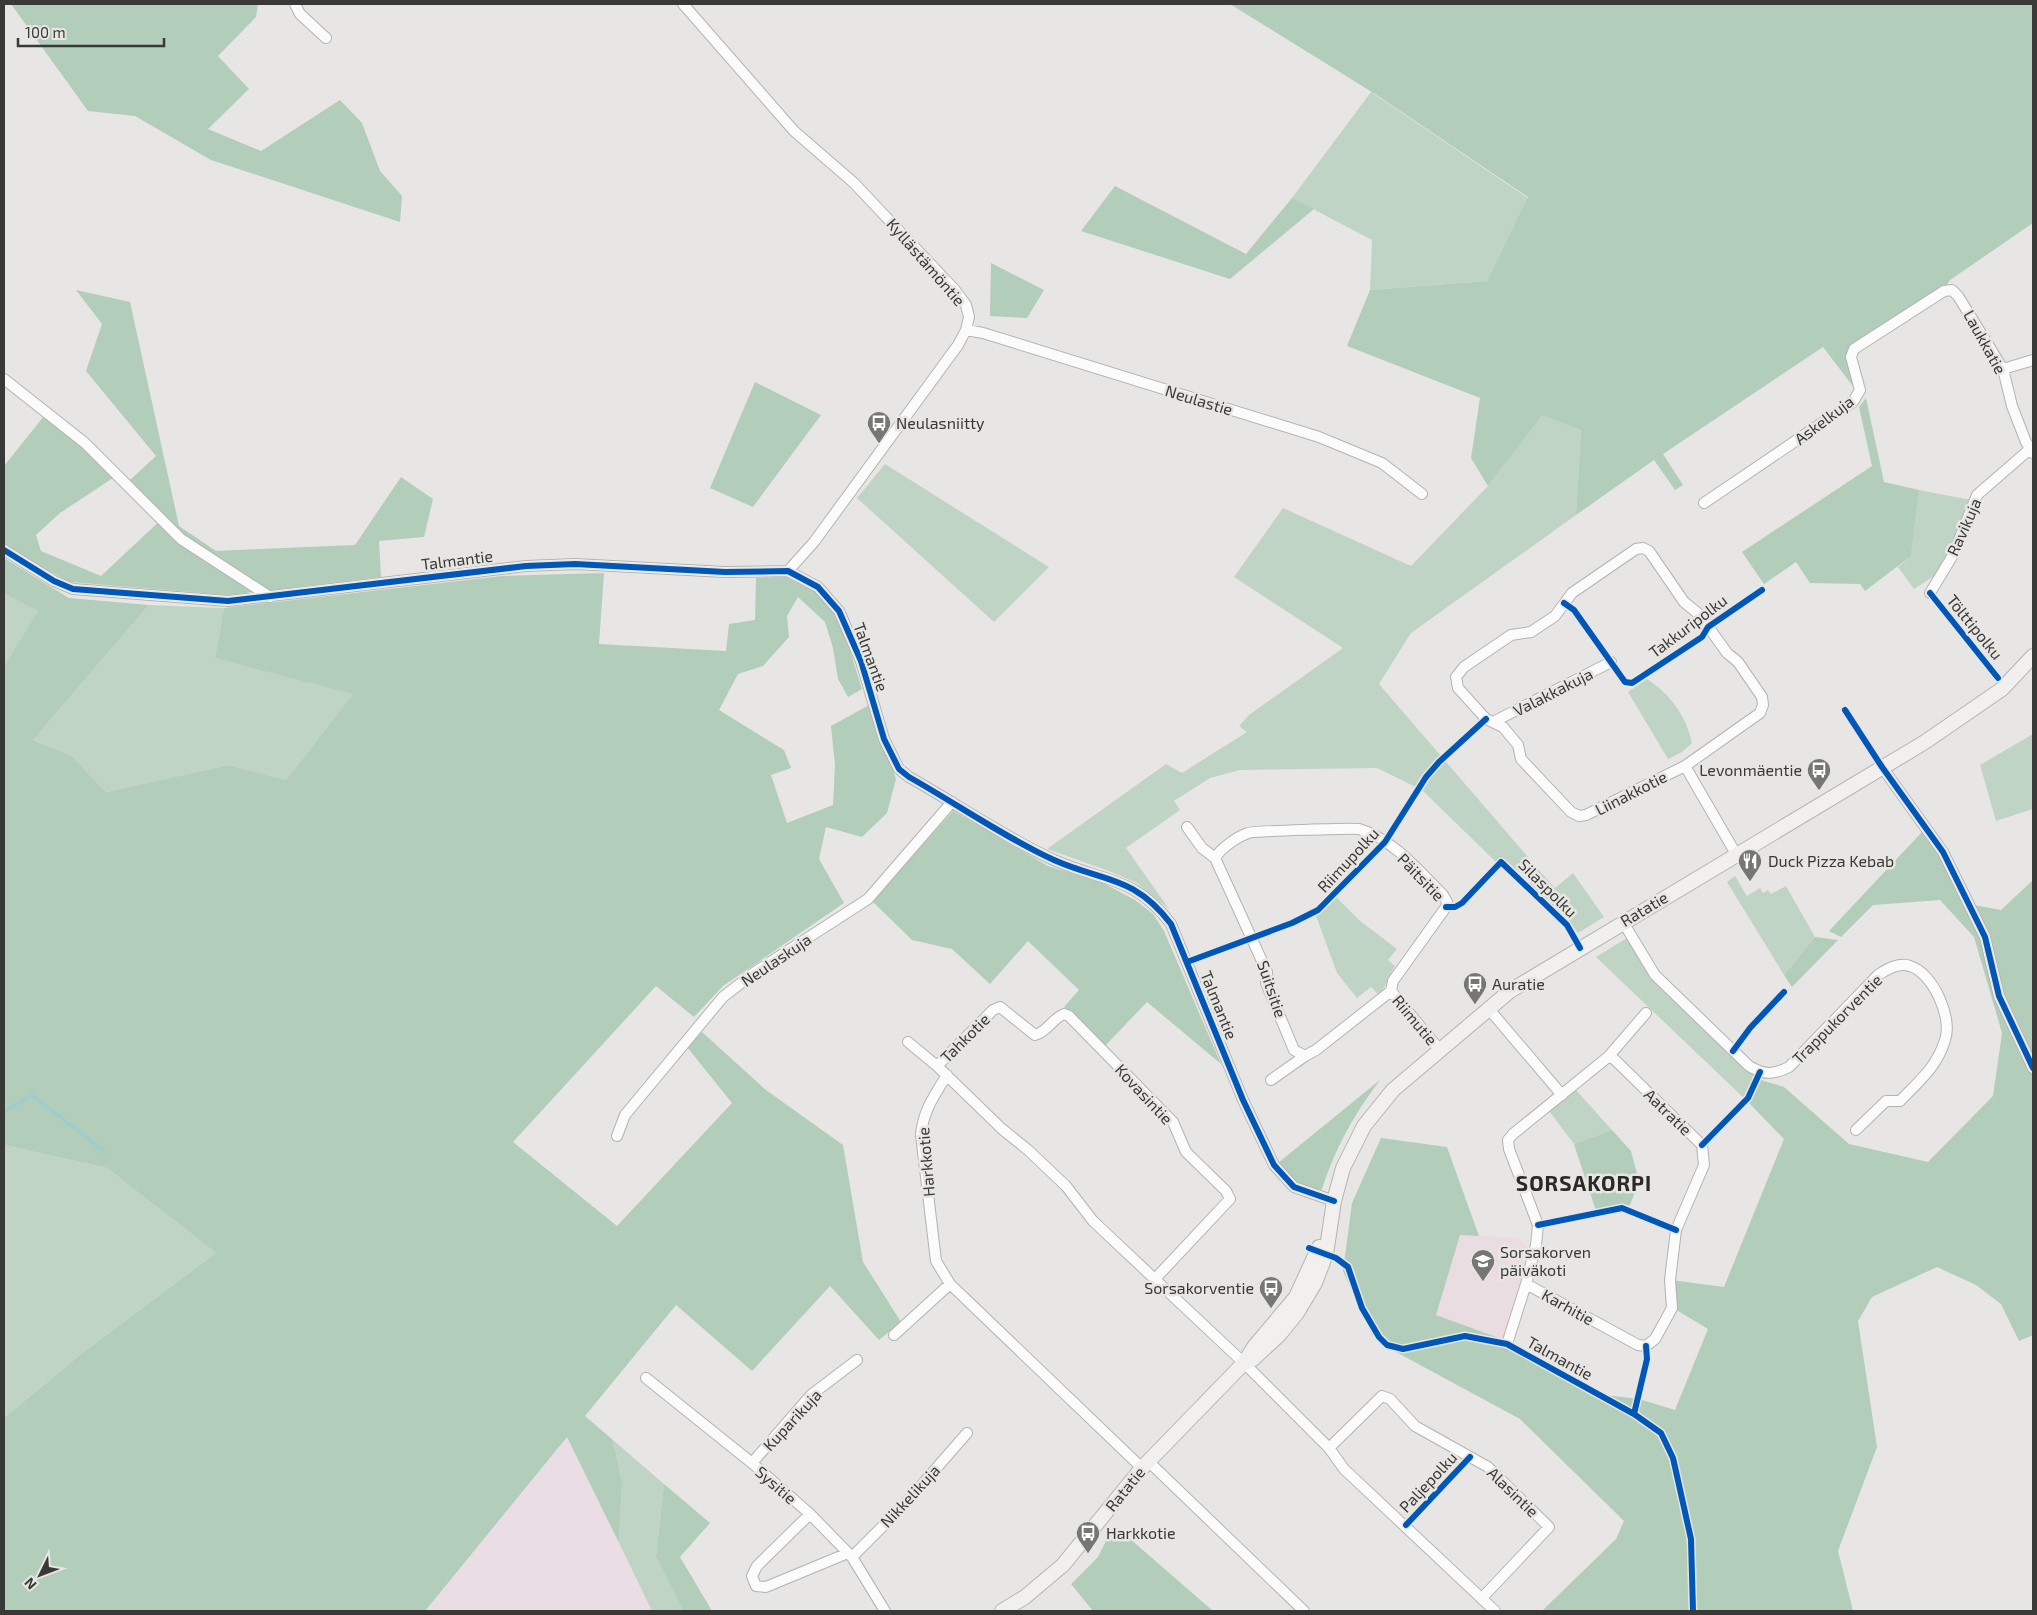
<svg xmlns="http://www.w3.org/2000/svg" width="2037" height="1615" font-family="'Exo 2',sans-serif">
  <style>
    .industrial { fill: #eadde3 }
    .education { fill: #eadde1 }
    .green { fill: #c0d4c6 }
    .forest { fill: #b2cdba }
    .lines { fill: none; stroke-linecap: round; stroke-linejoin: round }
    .stream { stroke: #9ccdd0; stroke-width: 3 }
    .street-casing { stroke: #b3b3b1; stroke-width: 12 }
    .secondary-casing { stroke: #b3b3b1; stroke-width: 16 }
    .street { stroke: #fbfbfb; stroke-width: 10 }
    .secondary { stroke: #f2f0ee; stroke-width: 14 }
    .cycleway-casing { stroke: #e8e6e3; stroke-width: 9 }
    .cycleway { stroke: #0057b8; stroke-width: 6 }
    .labels { text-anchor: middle; stroke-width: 5; stroke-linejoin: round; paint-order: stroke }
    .street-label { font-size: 16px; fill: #393937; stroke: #e8e6e3 }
    .poi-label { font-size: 16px; fill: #393937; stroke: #e8e6e3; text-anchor: start }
    .district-label { font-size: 21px; font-weight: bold; letter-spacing: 1px; fill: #2a2926; stroke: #e8e6e3 }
  </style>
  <rect width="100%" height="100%" fill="#e7e6e4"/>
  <path class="industrial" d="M567,1437L652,1611H425Z"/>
  <path class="education" d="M1460,1235L1519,1238L1529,1249L1503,1339L1436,1315Z"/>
  <path class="green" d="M1371,92L1528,198L1487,281L1370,290L1372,240L1292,198Z
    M1542,414L1581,430L1576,515L1411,633L1379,684L1534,864L1523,873L1519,872L1503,858L1496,862L1422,790L1377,768L1240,770L1210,778L1174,801L1180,810L1126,848L1169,909L1137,883L1109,871L1047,849L1166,764L1182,773L1247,732L1239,726L1249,715L1343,648L1234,577L1283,508L1411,566L1488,486Z
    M885,464L1049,567L994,622L857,498Z
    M1919,490L1971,500L1950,553L1940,572L1914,589L1898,567L1911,556Z
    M4,593L39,610L4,666Z
    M149,605L224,608L215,658L354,693L286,780L229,765L106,792L72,756L33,740Z
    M1647,679C1670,694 1686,715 1692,743L1682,752L1668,759L1628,692Z
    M2033,734V809L1996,821L1980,765Z
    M1537,868L1555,888L1573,873L1604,917L1578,933L1567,919L1530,884L1529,875Z
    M1735,876L1747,896L1760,888L1763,893L1768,890L1771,894L1786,886L1815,937L1784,975L1727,882Z
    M1336,897L1359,920L1397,949L1388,960L1395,966C1387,977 1389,985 1378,994L1371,987L1357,998L1337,973L1316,916Z
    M1627,938L1746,1069L1761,1080L1748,1102L1596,957Z
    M1575,1089L1612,1130L1574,1144L1549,1111Z
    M4,1145L107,1168L216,1253L80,1355L4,1418Z
    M613,1440L664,1484L656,1557L683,1611H652L619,1543L622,1481Z"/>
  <path class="forest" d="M11,4H258L256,17L218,56L249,89L208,129L261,151L340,100L362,123L380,171L402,196L400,222L211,160L135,116L88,111Z
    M1230,4H2033V223L1950,280L1943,291L1849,351L1855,389L1823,347L1663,454L1683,485L1675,490L1654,460L1576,515L1581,430L1542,415L1488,486L1471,458L1480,398L1347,346L1370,290L1487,281L1528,197L1375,94Z
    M1115,186L1246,254L1292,198L1314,209L1230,279L1081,231Z
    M991,263L1044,290L1027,318L990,316Z
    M76,290L130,302L179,526L216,551L355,545L401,477L433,499L424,537L379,541L381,577L228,595L70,582L39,566L4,545V466L44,416L83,447L113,478L60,513L36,535L41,551L101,576L164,517L130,480L156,456L86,371L102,324Z
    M755,382L821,415L753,507L710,488Z
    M1866,398L1884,482L1919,490L1911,556L1865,591L1860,584L1810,583L1796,562L1764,584L1742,552L1872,466L1859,407Z
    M4,558L69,598L149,605L33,740L72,756L106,792L229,765L286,780L353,694L215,658L224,608L502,576L604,573L599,644L726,651L729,624L755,620L756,578L786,577L814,591L828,602L847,641L862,689L848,697L838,679L833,648L825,622L798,597L787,616L789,637L763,666L738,674L719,710L784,750L791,768L771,775L787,823L833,805L835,765L831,726L871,704L896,779L887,813L862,837L826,827L819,859L844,903L723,986L694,1017L656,986L513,1142L617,1226L732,1103L687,1047L702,1032L766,1090L843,1145L863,1262L901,1322L879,1340L830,1286L752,1371L676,1305L585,1416L613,1440L622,1481L619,1543L567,1437L425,1611H4V1418L80,1355L216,1253L107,1168L4,1145V666L38,611L4,593Z
    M953,811L1048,866L1103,883L1135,900L1153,914L1164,931L1221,1064L1147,1002L1105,1046L1064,1007L1079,990L1028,941L990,984L952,949L912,940L872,901Z
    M1922,832L1941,855L1983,938L1997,997L2033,1074V1335L2019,1341L2001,1304L1976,1285L1937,1267L1872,1297L1858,1321L1877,1447L1838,1551L1853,1611H1542L1616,1539L1624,1521L1520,1419L1396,1352L1372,1335L1343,1271L1352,1203L1381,1138L1447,1147L1479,1236L1460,1235L1436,1315L1513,1343L1605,1395L1639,1399L1675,1410L1708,1329L1673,1308L1671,1280L1724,1287L1784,1139L1748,1102L1761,1080L1784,1087L1849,1144L1928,1162L1993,1096L2002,1033L1974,937L1940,900L1873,905L1841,937L1829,931Z
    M2033,880V1061L2002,994L1974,905L2001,910Z
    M1815,937L1838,940L1792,987L1784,975Z
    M1380,1080C1353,1116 1336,1147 1322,1189L1319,1191C1300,1186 1291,1178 1278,1163Z
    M1612,1130L1631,1151L1639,1181L1630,1205L1596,1211L1574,1144Z
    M664,1484L710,1523L680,1557L712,1611H683L656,1557Z
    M1114,1525L1213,1611H1093L1071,1584L1098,1557Z"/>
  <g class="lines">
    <path class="stream" d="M4,1112L32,1095L105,1152"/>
    <g class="street-casing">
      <path id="street" d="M295,4L300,14L326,38
        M683,4L794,131L854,183L955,290L966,305L969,317L966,330L958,345L814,542L788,571
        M966,330L983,333L1319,437L1382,463L1422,494
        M2003,369L2033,360
        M4,379L85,443L181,539L270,597
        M1704,503L1853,402L1860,390L1851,357L1854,349L1944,291L1952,290L1958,296L2003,369L2012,406L2026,442L2033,453
        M1643,548L1649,551L1684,602L1700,615L1727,653L1738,662L1762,697L1763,705L1760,713L1685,766L1586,815L1579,816L1571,812L1521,759L1518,745L1503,727L1486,719L1458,688L1456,677L1464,667L1511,635L1531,632L1555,616L1572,593L1636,549Z
        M4,550L54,581L73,589L228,601L526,566L575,564L725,572L788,571L818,587L839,611L861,661L884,739L899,769L909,777C957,804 1004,837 1054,860C1103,882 1134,875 1171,924L1243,1100L1274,1165L1294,1187L1334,1201
        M1930,593L1953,555L1977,495L2030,449
        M1495,721L1611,662
        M1685,766L1736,854
        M1882,767L1943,852L1985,937L1999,996L2033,1068
        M1187,827L1202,848L1215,858L1267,972L1266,983L1294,1050L1305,1056L1316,1050L1391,991
        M1215,858C1221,848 1237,837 1248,833C1254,831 1354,828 1359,829C1393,839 1419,871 1443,895L1447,902L1446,907L1393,981L1391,991
        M1623,922L1655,975L1749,1066C1764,1075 1773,1075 1789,1067L1878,975C1887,969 1899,962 1910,966C1933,973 1953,1018 1945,1040C1937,1067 1919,1081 1900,1101H1886L1856,1130
        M1391,991L1439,1049
        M1488,1008L1562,1095
        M908,1042L937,1066L1002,1129L1028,1150L1066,1186L1093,1221L1244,1363L1329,1448L1344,1469L1495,1611
        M1608,1057L1614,1059L1702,1145L1704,1165L1676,1230L1670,1280L1672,1308L1655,1339L1646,1346L1638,1345L1526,1284L1536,1245L1538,1225L1509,1149L1508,1140L1513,1134Z
        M1608,1057L1646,1013
        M937,1066L993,1010L1000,1007L1035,1035C1047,1032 1052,1019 1064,1014L1069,1016L1173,1122L1186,1152L1226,1191L1230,1199L1154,1280
        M947,1075C934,1096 923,1111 921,1135L936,1261L950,1284L1142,1468
        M1271,1080L1305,1056
        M617,1136L625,1115L723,997L755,972L868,899L952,802
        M894,1335L950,1284
        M1507,1344L1526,1284
        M646,1378L752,1463L810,1514L852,1557L885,1611
        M1329,1448L1382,1396L1390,1399L1415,1426L1488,1467L1549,1527L1482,1598
        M1148,1461L1304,1611
        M752,1463L811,1395L857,1360
        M810,1514L757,1566L752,1576L756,1586L766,1587L848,1553
        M852,1557L906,1503L967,1433"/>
    </g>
    <g class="secondary-casing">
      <path id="secondary" d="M1244,1363L1253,1359L1279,1335L1297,1313L1315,1283L1326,1254L1334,1201L1343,1168L1364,1126L1393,1090L1510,991L1925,742L2002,689L2033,656
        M1002,1611L1025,1597L1063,1565L1142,1468L1244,1363L1254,1347L1296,1297L1319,1247"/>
    </g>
    <use href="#street" class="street"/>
    <use href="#secondary" class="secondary"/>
    <g class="cycleway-casing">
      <path id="cycleway" d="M4,550L54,581L73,589L228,601L526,566L575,564L725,572L788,571L818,587L839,611L861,661L884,739L899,769L909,777C957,804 1004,837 1054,860C1103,882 1134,875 1171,924L1243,1100L1274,1165L1294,1187L1334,1201
        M1930,593L1998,678
        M1564,603L1574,610L1625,682L1632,683L1702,637L1708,627L1762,590
        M1845,710L1882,767L1943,852L1985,937L1999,996L2033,1068
        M1446,907H1455L1462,903L1501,862L1567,925L1580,948
        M1187,962L1292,923L1318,910L1385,842L1426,777L1439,762L1486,719
        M1733,1051L1750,1028L1784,992
        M1702,1145L1748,1098L1760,1072
        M1538,1225L1622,1208L1676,1230
        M1309,1248L1336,1258L1348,1267L1362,1308L1379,1337L1387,1345L1403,1349L1465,1336L1507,1344L1634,1414L1661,1433L1673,1458L1691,1539L1693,1611
        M1634,1414L1647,1359L1646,1346
        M1406,1525L1470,1457"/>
    </g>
    <use href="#cycleway" class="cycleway"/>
  </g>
  <defs>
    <g id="bus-pin" transform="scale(1.25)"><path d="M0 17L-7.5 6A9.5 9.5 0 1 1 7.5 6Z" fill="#767674" stroke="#e8e6e3"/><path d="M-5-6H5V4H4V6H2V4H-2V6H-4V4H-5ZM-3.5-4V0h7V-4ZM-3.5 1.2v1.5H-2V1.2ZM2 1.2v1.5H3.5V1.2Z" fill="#fff"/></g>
    <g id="restaurant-pin" transform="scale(1.25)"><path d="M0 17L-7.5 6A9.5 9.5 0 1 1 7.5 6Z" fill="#767674" stroke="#e8e6e3"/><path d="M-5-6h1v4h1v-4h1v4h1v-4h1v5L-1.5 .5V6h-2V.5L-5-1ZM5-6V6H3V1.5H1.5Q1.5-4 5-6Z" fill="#fff"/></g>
    <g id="school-pin" transform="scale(1.25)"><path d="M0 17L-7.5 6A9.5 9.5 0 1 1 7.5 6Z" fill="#767674" stroke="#e8e6e3"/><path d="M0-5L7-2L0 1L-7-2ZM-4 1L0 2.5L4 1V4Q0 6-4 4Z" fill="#fff"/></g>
  </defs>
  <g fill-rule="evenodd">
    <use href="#bus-pin" x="879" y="423"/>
    <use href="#bus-pin" x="1819" y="770"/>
    <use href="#restaurant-pin" x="1750" y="861"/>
    <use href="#bus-pin" x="1475" y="984"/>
    <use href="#school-pin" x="1483" y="1261"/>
    <use href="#bus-pin" x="1271" y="1288"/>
    <use href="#bus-pin" x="1088" y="1533"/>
  </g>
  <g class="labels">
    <g class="street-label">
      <text transform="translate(926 262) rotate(49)" y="6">Kyllästämöntie</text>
      <text transform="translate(1985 342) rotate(61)" y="6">Laukkatie</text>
      <text transform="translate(1199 400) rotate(17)" y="6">Neulastie</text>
      <text transform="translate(1824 420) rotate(-37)" y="6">Askelkuja</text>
      <text transform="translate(1964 527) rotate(-66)" y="6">Ravikuja</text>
      <text transform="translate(457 560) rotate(-7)" y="6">Talmantie</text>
      <text transform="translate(1688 626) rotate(-37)" y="6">Takkuripolku</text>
      <text transform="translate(1975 627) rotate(51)" y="6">Tölttipolku</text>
      <text transform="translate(871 657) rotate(70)" y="6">Talmantie</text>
      <text transform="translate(1553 692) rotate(-27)" y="6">Valakkakuja</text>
      <text transform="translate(1631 793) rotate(-27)" y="6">Liinakkotie</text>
      <text transform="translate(1348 860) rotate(-47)" y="6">Riimupolku</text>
      <text transform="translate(1421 877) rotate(46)" y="6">Päitsitie</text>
      <text transform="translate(1548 888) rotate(45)" y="6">Silaspolku</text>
      <text transform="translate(1644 909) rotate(-31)" y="6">Ratatie</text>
      <text transform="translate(776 960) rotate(-34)" y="6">Neulaskuja</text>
      <text transform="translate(1272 989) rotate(71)" y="6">Suitsitie</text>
      <text transform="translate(1219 1005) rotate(68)" y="6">Talmantie</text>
      <text transform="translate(1837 1019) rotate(-45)" y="6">Trappukorventie</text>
      <text transform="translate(1415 1020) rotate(50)" y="6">Riimutie</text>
      <text transform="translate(965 1038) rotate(-45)" y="6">Tahkotie</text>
      <text transform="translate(1144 1094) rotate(47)" y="6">Kovasintie</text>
      <text transform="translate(1668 1112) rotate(44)" y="6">Aatratie</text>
      <text transform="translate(926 1162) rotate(-95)" y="6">Harkkotie</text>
      <text transform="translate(1568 1307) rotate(29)" y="6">Karhitie</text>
      <text transform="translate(1560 1358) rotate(29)" y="6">Talmantie</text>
      <text transform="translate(792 1420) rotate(-47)" y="6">Kuparikuja</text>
      <text transform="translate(1428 1482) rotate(-47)" y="6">Paljepolku</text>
      <text transform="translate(776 1485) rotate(41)" y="6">Sysitie</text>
      <text transform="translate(1125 1489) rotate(-51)" y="6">Ratatie</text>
      <text transform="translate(1513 1492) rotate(44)" y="6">Alasintie</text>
      <text transform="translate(910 1496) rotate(-47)" y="6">Nikkelikuja</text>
    </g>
    <g class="poi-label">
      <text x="896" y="429">Neulasniitty</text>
      <text x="1802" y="776" text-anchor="end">Levonmäentie</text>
      <text x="1768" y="867">Duck Pizza Kebab</text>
      <text x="1492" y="990">Auratie</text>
      <text x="1500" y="1258">Sorsakorven<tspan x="1500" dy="18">päiväkoti</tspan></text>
      <text x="1254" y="1294" text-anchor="end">Sorsakorventie</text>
      <text x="1106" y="1539">Harkkotie</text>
    </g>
    <g class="district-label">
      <text x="1584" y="1191">SORSAKORPI</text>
    </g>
  </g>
  <rect width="2037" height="1615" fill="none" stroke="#393937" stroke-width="10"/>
  <g transform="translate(40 1575) rotate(228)" stroke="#e8e6e3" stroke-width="4" paint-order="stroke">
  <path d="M0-4L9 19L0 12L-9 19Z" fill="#393937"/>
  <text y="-8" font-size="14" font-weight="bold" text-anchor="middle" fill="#393937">N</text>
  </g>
  <path d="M18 38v8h146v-8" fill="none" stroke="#393937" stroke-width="2.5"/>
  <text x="25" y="38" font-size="15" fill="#393937" stroke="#e8e6e3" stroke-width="4" paint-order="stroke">100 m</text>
</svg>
